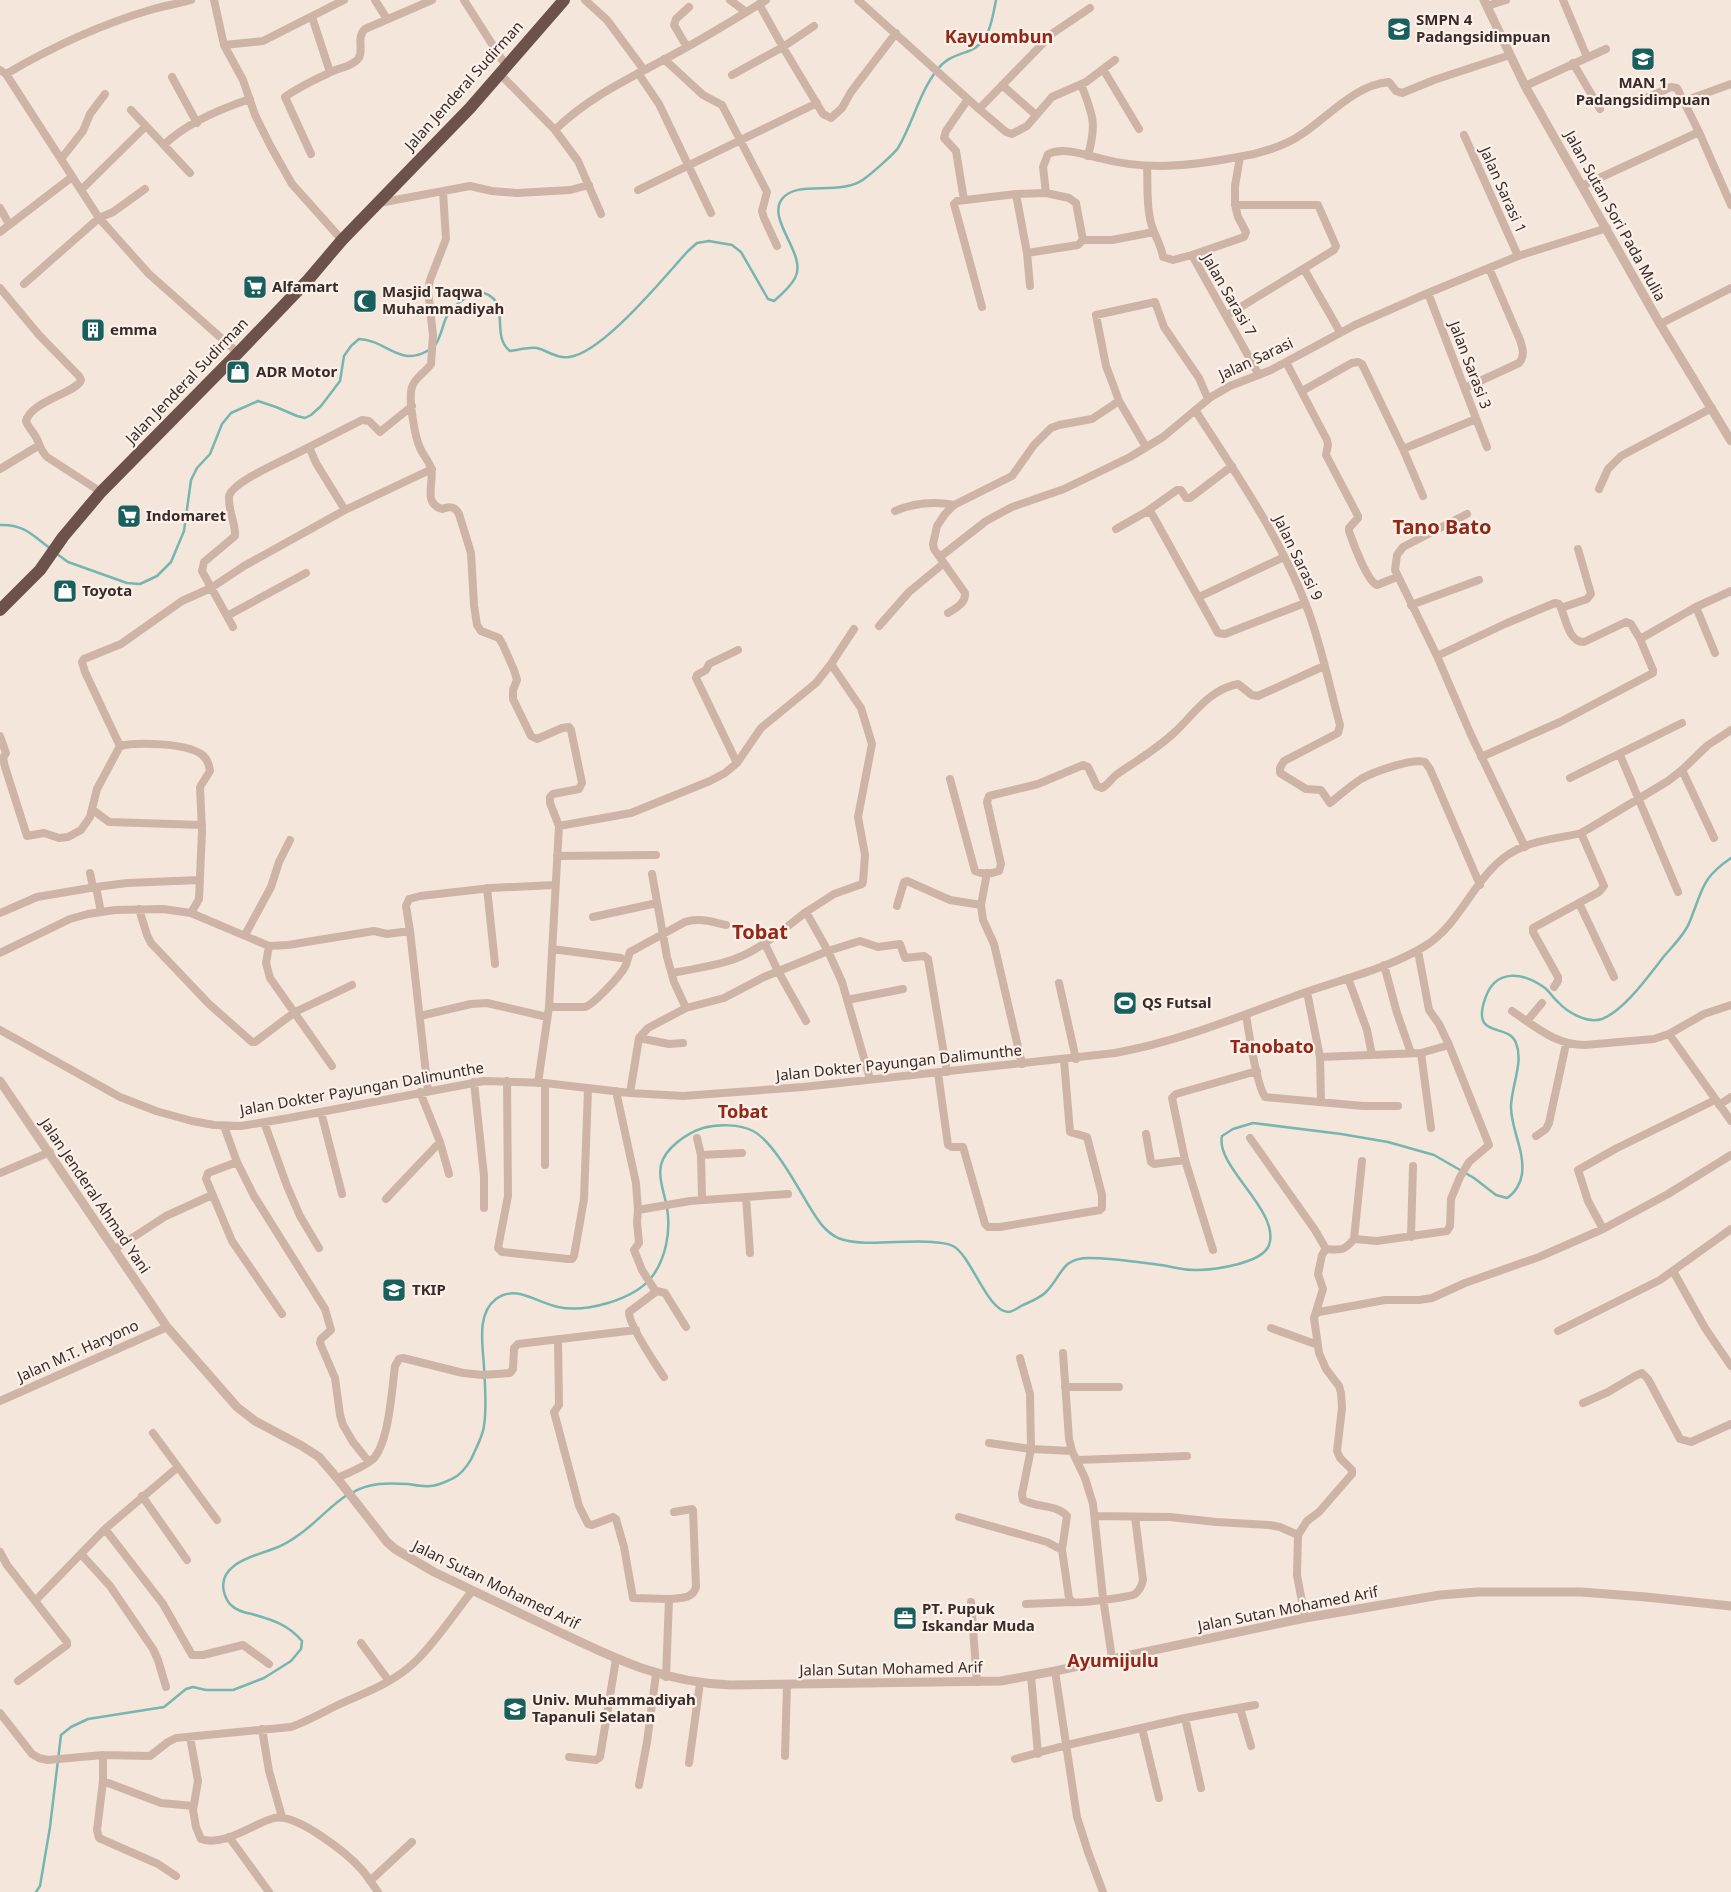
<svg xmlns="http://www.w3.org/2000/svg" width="1731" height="1892" font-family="'Noto Sans',sans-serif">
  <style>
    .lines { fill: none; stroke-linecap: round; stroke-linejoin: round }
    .stream { stroke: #77b5b1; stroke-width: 2.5 }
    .minor { stroke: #ceb4a6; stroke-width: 8 }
    .tertiary { stroke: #ceb4a6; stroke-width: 9 }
    .trunk { stroke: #6c524a; stroke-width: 12 }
    .labels { text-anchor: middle; stroke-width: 4.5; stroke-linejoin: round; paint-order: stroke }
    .poi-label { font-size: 15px; font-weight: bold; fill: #392b28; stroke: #fbf1e9; text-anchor: start }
    .street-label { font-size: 15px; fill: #392b28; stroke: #fbf1e9 }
    .quarter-label { font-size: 18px; font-weight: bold; fill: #912818; stroke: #fbf1e9 }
    .district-label { font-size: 20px; font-weight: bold; fill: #912818; stroke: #fbf1e9 }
  </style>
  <rect width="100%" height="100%" fill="#f4e6db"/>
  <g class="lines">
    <path class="stream" d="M435,345C441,337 442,327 446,318C452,306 465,298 476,291C516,297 488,334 510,351C518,350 529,347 537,348C548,351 558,359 569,357C602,354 665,276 688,251L697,243L709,241L732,245L741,252L768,299L774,301C781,295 791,286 795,278C808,255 766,220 782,199C797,179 840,197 864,179C871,174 894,154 898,148C913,123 919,93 937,70C946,58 955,56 969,51C990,43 992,19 996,0
      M0,525C24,524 32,535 51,549
      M57,554L68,562L127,583L140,584L157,576L171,562L184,531L191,480L197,468L210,454L222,424L231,413L258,401L276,407L297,416L305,418L311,415L321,406L340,381L344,356L351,346L359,339C387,340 399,368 429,350
      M352,1493C369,1482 389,1483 408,1484C415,1485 423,1487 430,1486C437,1486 451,1480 457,1476C464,1471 471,1461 474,1453C478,1444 483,1435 484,1426C487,1407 485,1386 484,1367C483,1346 476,1314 496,1299C516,1284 537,1303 558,1307C585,1313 633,1300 651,1278C666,1259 671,1231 667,1208C665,1195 658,1179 661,1165C665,1148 687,1133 703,1128C717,1124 740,1124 753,1131C773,1141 797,1186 809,1206C817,1219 824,1231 838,1238C862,1248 905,1239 932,1242C940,1243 947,1243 953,1246C971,1255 987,1311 1008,1312C1011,1312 1018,1308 1021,1306C1029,1302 1039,1299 1046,1292C1062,1276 1061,1258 1089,1258C1112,1258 1137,1262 1161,1265C1173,1267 1185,1271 1197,1270C1215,1270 1263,1263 1269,1245C1281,1211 1215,1167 1222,1136L1233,1129L1253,1123L1341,1134L1388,1142L1434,1155L1474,1178L1496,1195L1507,1198C1515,1193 1521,1183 1522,1174C1525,1151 1511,1129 1511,1107C1511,1087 1524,1062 1516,1043C1508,1022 1471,1040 1485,999C1495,968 1523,972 1545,988C1550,992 1553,998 1558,1002C1567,1012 1587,1024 1602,1019C1625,1010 1649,975 1665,955C1672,947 1680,939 1686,929C1690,923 1692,915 1695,908C1704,882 1708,874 1731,858
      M36,1892L40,1886L50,1827L61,1735L71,1727L88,1719L164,1707L186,1689L193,1687L206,1690H233L264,1678L291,1661L301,1649L302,1641C288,1624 272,1620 252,1614C246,1613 236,1610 231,1605C228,1603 225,1596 224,1592C217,1564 254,1556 273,1549C282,1546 292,1540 300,1534C317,1522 330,1506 347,1495"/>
    <path class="minor" d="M214,0L224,45L243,80L255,115L271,147L292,184L342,240
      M375,0L387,19
      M464,0L506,66
      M585,0L607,20L644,70
      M730,0L746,12
      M858,0L979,109L1006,132L1012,134L1027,126L1052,97L1086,82L1115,60
      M1563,0L1587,57
      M759,4L784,49L823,114L831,118L842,108L851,92L896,33
      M1487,6L1506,0
      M312,17L330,72
      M224,45L263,41L344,0
      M687,47L674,25L676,19L689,7
      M664,59L703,95L722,105L767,192L762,211L764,218L777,246
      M1573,63L1600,109
      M1103,69L1139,129
      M0,70L6,74L99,218L149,274L238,353
      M638,73L659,104L711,213
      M6,74C52,47 99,25 150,10C163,6 177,4 191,0
      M500,74L555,130L578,161L601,214
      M732,75L783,47L814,26
      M172,77L197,123
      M1081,84C1093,116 1097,122 1088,156
      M1002,85L1036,115
      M1525,86L1606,49
      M1684,101L1731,84
      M1635,103L1671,87L1677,88L1699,132L1731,205
      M979,109L1053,33L1090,8
      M131,110L190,173
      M555,130C592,93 642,73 687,47C714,32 740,16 766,0
      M1464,135L1518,256
      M164,145C186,123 220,109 250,99
      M311,154L285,97C298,87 316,79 331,72C339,68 349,67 356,61C366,53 355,38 365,29L432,0
      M61,159L83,131L90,114L105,94
      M1147,166C1148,185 1146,205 1151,223C1154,235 1161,244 1163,257L1173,260L1192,255L1259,375
      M1582,186L1699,132
      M81,190L146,126
      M638,190L817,103
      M443,192L446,239L430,280L428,291L433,335L431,364C426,372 415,377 412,387C408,399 415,437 420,448C423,455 429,461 431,468C435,482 422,503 442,509C449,506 455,506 459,514L471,553L474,605L477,625L481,631L499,638L503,645L514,670L517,680L513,690V699L531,736L537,739L562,728L569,727L571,730L582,783L579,789L553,794L550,797V803L559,826
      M1016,194L1027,253
      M964,200L956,151L944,138L946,131L968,99
      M379,203L470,186L492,191L517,193L570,190L589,185
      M0,208L9,224
      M0,232L72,177
      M1083,240H1112L1154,232
      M1192,255L1244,237L1246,232L1238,217L1235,205
      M1304,269L1340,332
      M24,284L99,218L113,212L145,189
      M1030,286L1027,253L1078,245L1083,240L1076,203L1069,198L1046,193L1043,167L1048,154C1063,147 1083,154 1099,158C1146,171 1191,166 1238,157C1259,154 1285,146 1302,134C1329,116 1355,85 1389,82L1396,91L1402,93L1434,80L1510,55
      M0,288L39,335L79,376L81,380C78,392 31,401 26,421C28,428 34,432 37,439C40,446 41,451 47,457L101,492
      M1428,293L1487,447
      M982,307L954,204L957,201L1016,194L1046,193
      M1226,316L1334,250L1336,246L1318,205H1235V186L1240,157
      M1660,324L1731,288
      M1286,362L1327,440L1328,445L1326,455L1358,516V518L1349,528V531C1353,543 1367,581 1377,585L1397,577
      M1465,388L1519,363C1525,356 1523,349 1520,340L1489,268
      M1302,391L1352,363L1358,362L1362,364L1403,449L1423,496
      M1195,410C1235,472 1279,535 1306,605C1321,643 1329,685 1340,725L1338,733L1284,761L1280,768V773L1306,789L1321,790L1330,803C1340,795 1350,786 1361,779C1373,772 1412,758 1425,762L1430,769L1480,885
      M1146,447L1119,401L1114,387L1106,366L1096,315L1155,302L1164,327L1199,378L1208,399
      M307,448L362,420L369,421L380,432L412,406
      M1403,449L1476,419
      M0,469L38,446
      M1599,489L1608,469L1621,456L1712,408
      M895,511C914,503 934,501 954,505
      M1146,512L1152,514L1218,633L1225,634L1305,603
      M1467,514L1403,547L1397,555L1395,570L1437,656L1471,735L1525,847
      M1116,529L1146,512L1177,490H1181L1186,498H1190L1232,466
      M940,557L986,521L1012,507L1064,489L1130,457L1163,437L1211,397L1230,386L1271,370L1355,325L1428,293L1518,256L1607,228
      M1199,597L1284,557
      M1411,605L1479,580
      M1696,607L1715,653
      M1561,608L1587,599L1591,594L1578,549
      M948,613C956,608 966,603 965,593L934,549L933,544L937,526L945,514L954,505L1012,476L1034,445L1051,428L1059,425L1092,419L1119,401
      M227,616L306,573
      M879,626L909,592L944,563
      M233,627L202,571L204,562L235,536C236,524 228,511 229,497C231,481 292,457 307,448L310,449L316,463L345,510
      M1640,639L1696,607L1731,591
      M1437,656L1507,623L1555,603L1559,604L1561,608C1566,620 1569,642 1584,642L1626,622L1631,624L1640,639L1653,670V673L1560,722L1481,757
      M0,736L6,753L3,758L5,767L27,836L44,833L59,838L68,837L81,830L90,817L97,789L120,746C137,742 186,743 201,754C206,757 209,764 210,771L200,787L202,831L199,899L191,913
      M120,746L85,672L82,662L84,659L121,644L182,601L211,588L244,566L345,510L432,469
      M1620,755L1678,892
      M737,763L696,678L697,675L706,670L709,664L738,650
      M1682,770L1714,838
      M1570,778L1682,723
      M950,779L975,871C983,875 991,874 999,871L1001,864L987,802L989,796L1038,784L1083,765L1088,767L1097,786L1102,788C1108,785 1111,779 1116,775C1136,761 1157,749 1175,732C1194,714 1210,689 1238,684L1252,695L1258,696L1324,666
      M93,810L109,822L202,825
      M557,856L656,855
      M90,873L93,887
      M987,873L981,905L983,920L994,944L1022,1064
      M652,874L667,957L674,982L686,1008
      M96,887L101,912
      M487,888L495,964
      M1579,903L1614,977
      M897,906L904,882L907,881L950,900L981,905
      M139,909L147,935L151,943L209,1004L252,1042H255L295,1012L352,985
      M806,912L834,894L862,884L863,882L865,855L858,817L872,744L861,708L831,664
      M0,913L37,897L96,887L127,883L199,880
      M593,917L657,903
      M410,931L406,906L409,899L420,896L491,888L554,885
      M245,935L271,887L279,862L290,840
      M765,944L778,971L806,1021
      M269,946L266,963L270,978L332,1066
      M552,949L621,958
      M0,953L70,919L88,914L115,910L163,909L191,913L269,946L288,945L374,931L387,934L410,931L428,1091
      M1384,965L1397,1013L1411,1053
      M672,973C689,970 707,967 725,962C756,954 781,931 806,912L828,951L860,941L878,947L900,944L905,958L924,956L928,959L947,1072
      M1348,978L1367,1030L1372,1055
      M1059,983L1076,1059
      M1554,987L1558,981V977L1533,932V928L1599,892L1604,886L1581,833
      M1307,992L1320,1057L1321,1102
      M847,1000L903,989
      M549,1007H585C594,1004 620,976 625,967C627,963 628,957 630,952L685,922C698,917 712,922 726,925
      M1512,1011C1536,1027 1556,1045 1585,1045L1654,1039L1669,1034L1704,1014L1731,1005
      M1246,1015C1249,1033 1256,1084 1265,1097L1363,1106H1398
      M420,1016L471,1004L487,1003L547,1017
      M1527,1021L1542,1003
      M0,1030L120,1097L156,1111L192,1121L214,1125L241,1126L289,1118L484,1081L545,1083L630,1093L683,1096L803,1087L1115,1053C1182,1041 1245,1014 1309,991C1347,978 1391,967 1425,946C1461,924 1474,877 1509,854C1530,840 1558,839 1581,833L1590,828L1668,781L1682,770L1708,745L1731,730
      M1669,1034L1731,1121
      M639,1038L669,1044L683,1043
      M1421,1053L1431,1128
      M1320,1057L1421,1053L1449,1045
      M938,1073L948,1145L952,1147H963L985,1224L988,1227H1000L1100,1210L1102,1208V1195L1087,1137L1070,1132L1064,1060
      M507,1081L508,1196L498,1248L502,1252L568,1259H572L574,1256L584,1199L588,1089
      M474,1082L484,1176V1208
      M538,1083L549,1007L559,826L631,813L710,781L725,773L737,763L761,728L816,683L831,664L854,629
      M545,1083V1165
      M616,1091L636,1183L638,1210L690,1201L788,1194
      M420,1092L440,1142L449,1174
      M630,1093L639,1038L648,1028L686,1008L724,998L764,977L828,951L842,982L870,1079
      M1719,1105L1731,1097
      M321,1112L342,1194
      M264,1122L287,1186L300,1216L319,1248
      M224,1126L237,1162L254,1196L325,1309L331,1330L321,1339L320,1343L335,1378L340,1415L343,1425L353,1442L369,1462
      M1146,1134L1151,1162L1154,1164L1185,1160
      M1536,1136L1546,1129L1549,1123L1566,1044
      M697,1138L701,1155L702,1200
      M1250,1138L1315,1230L1326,1249
      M701,1155L742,1153
      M237,1162L208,1173L206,1179L232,1241L282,1314
      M0,1173L50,1152
      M746,1197L750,1253
      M386,1199L440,1142
      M638,1210L637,1222L639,1243L634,1250L642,1270L656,1292
      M1603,1229L1588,1201L1578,1170L1617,1148L1715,1100
      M1411,1237L1413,1166
      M1354,1239L1377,1241L1447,1231L1450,1226L1451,1199L1460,1177L1469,1162L1489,1145L1449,1045L1439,1024L1429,1010L1418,951
      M115,1249L166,1216L212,1195
      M1326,1249C1341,1250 1344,1251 1354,1239L1362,1161
      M1213,1250L1185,1160L1172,1098L1176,1094L1257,1071
      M1673,1271L1705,1328L1731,1366
      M1316,1314L1319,1312L1385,1300H1419L1432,1298L1465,1283L1539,1257L1603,1229L1668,1194L1731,1155
      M1271,1328L1318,1345
      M1558,1331L1660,1280L1731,1229
      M558,1339L559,1405L554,1412L579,1506L588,1524L592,1525L613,1517L616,1519L624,1547L633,1598L669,1599
      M1063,1353L1069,1439L1072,1451L1085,1478L1093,1504L1103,1598L1112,1658
      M1020,1358L1030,1394L1031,1449L1022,1494L1023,1500C1037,1508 1057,1504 1067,1516L1062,1550L1069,1598L1072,1602C1078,1604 1131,1597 1135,1594C1140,1590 1142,1585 1143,1580L1135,1517
      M664,1377C656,1365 628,1324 629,1312L657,1291L665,1293L686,1327
      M1065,1387H1119
      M0,1401L167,1327
      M1583,1403L1608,1392L1635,1376L1642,1373L1648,1379L1680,1439L1691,1442L1731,1424
      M153,1433L217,1520
      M989,1443L1031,1449L1072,1451
      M1077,1460L1187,1456
      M337,1478C349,1473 362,1468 372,1460C389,1445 392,1388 395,1366L399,1359L403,1358L463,1373L483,1375L510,1373L513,1369L514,1348L518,1344L636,1330
      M142,1496L187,1560
      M1095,1516L1170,1517L1216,1522L1269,1525L1280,1527L1298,1535
      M959,1517L1047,1542L1062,1550
      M105,1529L163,1604L192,1655H203L243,1645L269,1664
      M0,1552L7,1565L67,1642V1645L18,1681
      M81,1554L110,1586L153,1649L158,1660L166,1687
      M35,1601L105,1529L178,1467
      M971,1602L977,1682
      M1026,1604L1072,1602
      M1305,1618L1297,1575L1298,1535L1307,1521L1319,1512L1352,1474V1470L1340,1458L1337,1451L1342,1408L1341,1393L1339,1386L1326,1369L1319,1353L1314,1318L1323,1289L1318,1274L1322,1255L1326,1249
      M361,1643L389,1681
      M1055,1671L1077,1817L1088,1852L1103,1892
      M1031,1676L1038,1754
      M666,1677L669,1599C680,1598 693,1599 696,1587L693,1510L692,1509L674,1512
      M1240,1708L1251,1746
      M0,1713L32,1754L39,1758L48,1760L103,1755
      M1185,1718L1201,1788
      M1142,1728L1159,1798
      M262,1729L269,1771L282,1817
      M190,1737L198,1781L193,1810L196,1827L201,1839C225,1847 252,1824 274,1818C297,1813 348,1854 362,1870C368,1877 373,1885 378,1892
      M785,1756L787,1684
      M569,1757L596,1760L600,1757L616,1659
      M1015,1759L1067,1745L1185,1718L1255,1705
      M689,1763L700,1683
      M103,1781L161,1803L193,1806
      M639,1785L647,1742L656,1674
      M229,1837L269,1892
      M176,1876L158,1864L99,1838L97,1830L103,1781V1755L150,1756L168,1742L176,1738L291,1727C308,1721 323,1712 340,1704C367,1692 395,1682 417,1660C437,1640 454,1614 472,1591
      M370,1881L412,1842"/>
    <path class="tertiary" d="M1484,0L1525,86L1660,324L1731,441
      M0,1081L167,1327L237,1407L255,1421L302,1446L319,1457L337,1478L387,1542L395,1549L434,1572C473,1591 512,1609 551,1628C614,1658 659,1682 731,1685L1001,1681L1055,1671L1305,1618L1440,1595L1478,1592H1581L1646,1597L1731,1606"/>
    <path class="trunk" d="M0,610L40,570L63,537L101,492L238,353L308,280L342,240L470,108L564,0"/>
  </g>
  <defs>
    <g id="university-square" transform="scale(1.25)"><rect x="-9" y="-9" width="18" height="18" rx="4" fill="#195f5d" stroke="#fbf1e9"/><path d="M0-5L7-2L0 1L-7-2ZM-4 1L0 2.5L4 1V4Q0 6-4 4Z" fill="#fff"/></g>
    <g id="supermarket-square" transform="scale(1.25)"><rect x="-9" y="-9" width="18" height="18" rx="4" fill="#195f5d" stroke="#fbf1e9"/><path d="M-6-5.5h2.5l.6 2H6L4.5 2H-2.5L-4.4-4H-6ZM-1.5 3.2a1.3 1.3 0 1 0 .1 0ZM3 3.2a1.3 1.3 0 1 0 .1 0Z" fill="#fff"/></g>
    <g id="mosque-square" transform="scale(1.25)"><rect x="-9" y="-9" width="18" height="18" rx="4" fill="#195f5d" stroke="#fbf1e9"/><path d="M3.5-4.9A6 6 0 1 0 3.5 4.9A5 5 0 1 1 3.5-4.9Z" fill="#fff"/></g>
    <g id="building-square" transform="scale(1.25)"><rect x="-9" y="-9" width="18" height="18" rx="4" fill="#195f5d" stroke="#fbf1e9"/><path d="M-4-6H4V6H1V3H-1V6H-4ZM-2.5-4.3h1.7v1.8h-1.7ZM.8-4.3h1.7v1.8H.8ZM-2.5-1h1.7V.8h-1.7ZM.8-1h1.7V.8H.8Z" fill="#fff"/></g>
    <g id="shop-square" transform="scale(1.25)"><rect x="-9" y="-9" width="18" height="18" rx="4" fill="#195f5d" stroke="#fbf1e9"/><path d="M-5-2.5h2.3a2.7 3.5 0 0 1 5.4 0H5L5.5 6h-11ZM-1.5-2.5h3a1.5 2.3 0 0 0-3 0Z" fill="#fff"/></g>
    <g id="stadium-square" transform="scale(1.25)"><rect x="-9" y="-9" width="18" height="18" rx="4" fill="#195f5d" stroke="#fbf1e9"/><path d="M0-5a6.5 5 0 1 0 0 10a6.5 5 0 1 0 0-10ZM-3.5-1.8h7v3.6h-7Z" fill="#fff"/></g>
    <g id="school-square" transform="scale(1.25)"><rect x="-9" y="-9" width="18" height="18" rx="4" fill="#195f5d" stroke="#fbf1e9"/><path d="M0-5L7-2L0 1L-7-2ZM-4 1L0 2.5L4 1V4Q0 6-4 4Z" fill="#fff"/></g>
    <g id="office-square" transform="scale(1.25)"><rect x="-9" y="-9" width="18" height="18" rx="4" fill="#195f5d" stroke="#fbf1e9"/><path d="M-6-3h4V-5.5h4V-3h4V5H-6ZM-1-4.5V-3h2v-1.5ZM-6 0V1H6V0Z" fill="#fff"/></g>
  </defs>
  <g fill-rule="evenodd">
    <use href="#university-square" x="1399" y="29"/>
    <use href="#university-square" x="1643" y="59"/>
    <use href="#supermarket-square" x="255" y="287"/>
    <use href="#mosque-square" x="365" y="301"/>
    <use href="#building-square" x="93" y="330"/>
    <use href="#shop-square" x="238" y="372"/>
    <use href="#supermarket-square" x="129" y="516"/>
    <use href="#shop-square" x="65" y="591"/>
    <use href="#stadium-square" x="1125" y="1003"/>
    <use href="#school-square" x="394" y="1290"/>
    <use href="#office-square" x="905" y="1618"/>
    <use href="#university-square" x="515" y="1709"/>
  </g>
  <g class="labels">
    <g class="poi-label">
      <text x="1416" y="25">SMPN 4<tspan x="1416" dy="17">Padangsidimpuan</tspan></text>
      <text x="1643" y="88" text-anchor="middle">MAN 1<tspan x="1643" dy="17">Padangsidimpuan</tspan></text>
      <text x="272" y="292">Alfamart</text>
      <text x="382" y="297">Masjid Taqwa<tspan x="382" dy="17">Muhammadiyah</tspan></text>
      <text x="110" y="335">emma</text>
      <text x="256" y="377">ADR Motor</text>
      <text x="146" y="521">Indomaret</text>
      <text x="82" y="596">Toyota</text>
      <text x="1142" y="1008">QS Futsal</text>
      <text x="412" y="1295">TKIP</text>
      <text x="922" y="1614">PT. Pupuk<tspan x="922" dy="17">Iskandar Muda</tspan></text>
      <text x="532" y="1705">Univ. Muhammadiyah<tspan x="532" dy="17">Tapanuli Selatan</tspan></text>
    </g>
    <g class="street-label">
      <text transform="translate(464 86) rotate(-48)" y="5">Jalan Jenderal Sudirman</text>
      <text transform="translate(1503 190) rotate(66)" y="5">Jalan Sarasi 1</text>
      <text transform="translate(1615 216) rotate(61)" y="5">Jalan Sutan Sori Pada Mulia</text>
      <text transform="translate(1229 295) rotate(60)" y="5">Jalan Sarasi 7</text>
      <text transform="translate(1256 359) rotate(-25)" y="5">Jalan Sarasi</text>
      <text transform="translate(1470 365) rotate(69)" y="5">Jalan Sarasi 3</text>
      <text transform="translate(187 381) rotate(-46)" y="5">Jalan Jenderal Sudirman</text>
      <text transform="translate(1298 558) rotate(64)" y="5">Jalan Sarasi 9</text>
      <text transform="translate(899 1063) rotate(-6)" y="5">Jalan Dokter Payungan Dalimunthe</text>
      <text transform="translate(362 1089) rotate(-10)" y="5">Jalan Dokter Payungan Dalimunthe</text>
      <text transform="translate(95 1196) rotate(56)" y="5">Jalan Jenderal Ahmad Yani</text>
      <text transform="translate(78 1351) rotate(-24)" y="5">Jalan M.T. Haryono</text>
      <text transform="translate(496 1585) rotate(26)" y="5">Jalan Sutan Mohamed Arif</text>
      <text transform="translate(1288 1609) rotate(-11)" y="5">Jalan Sutan Mohamed Arif</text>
      <text transform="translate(891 1669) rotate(-1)" y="5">Jalan Sutan Mohamed Arif</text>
    </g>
    <g class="quarter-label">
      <text x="999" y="43">Kayuombun</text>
      <text x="1272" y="1053">Tanobato</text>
      <text x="743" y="1118">Tobat</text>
      <text x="1113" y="1667">Ayumijulu</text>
    </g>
    <g class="district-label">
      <text x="1442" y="534">Tano Bato</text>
      <text x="760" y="939">Tobat</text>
    </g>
  </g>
</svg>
